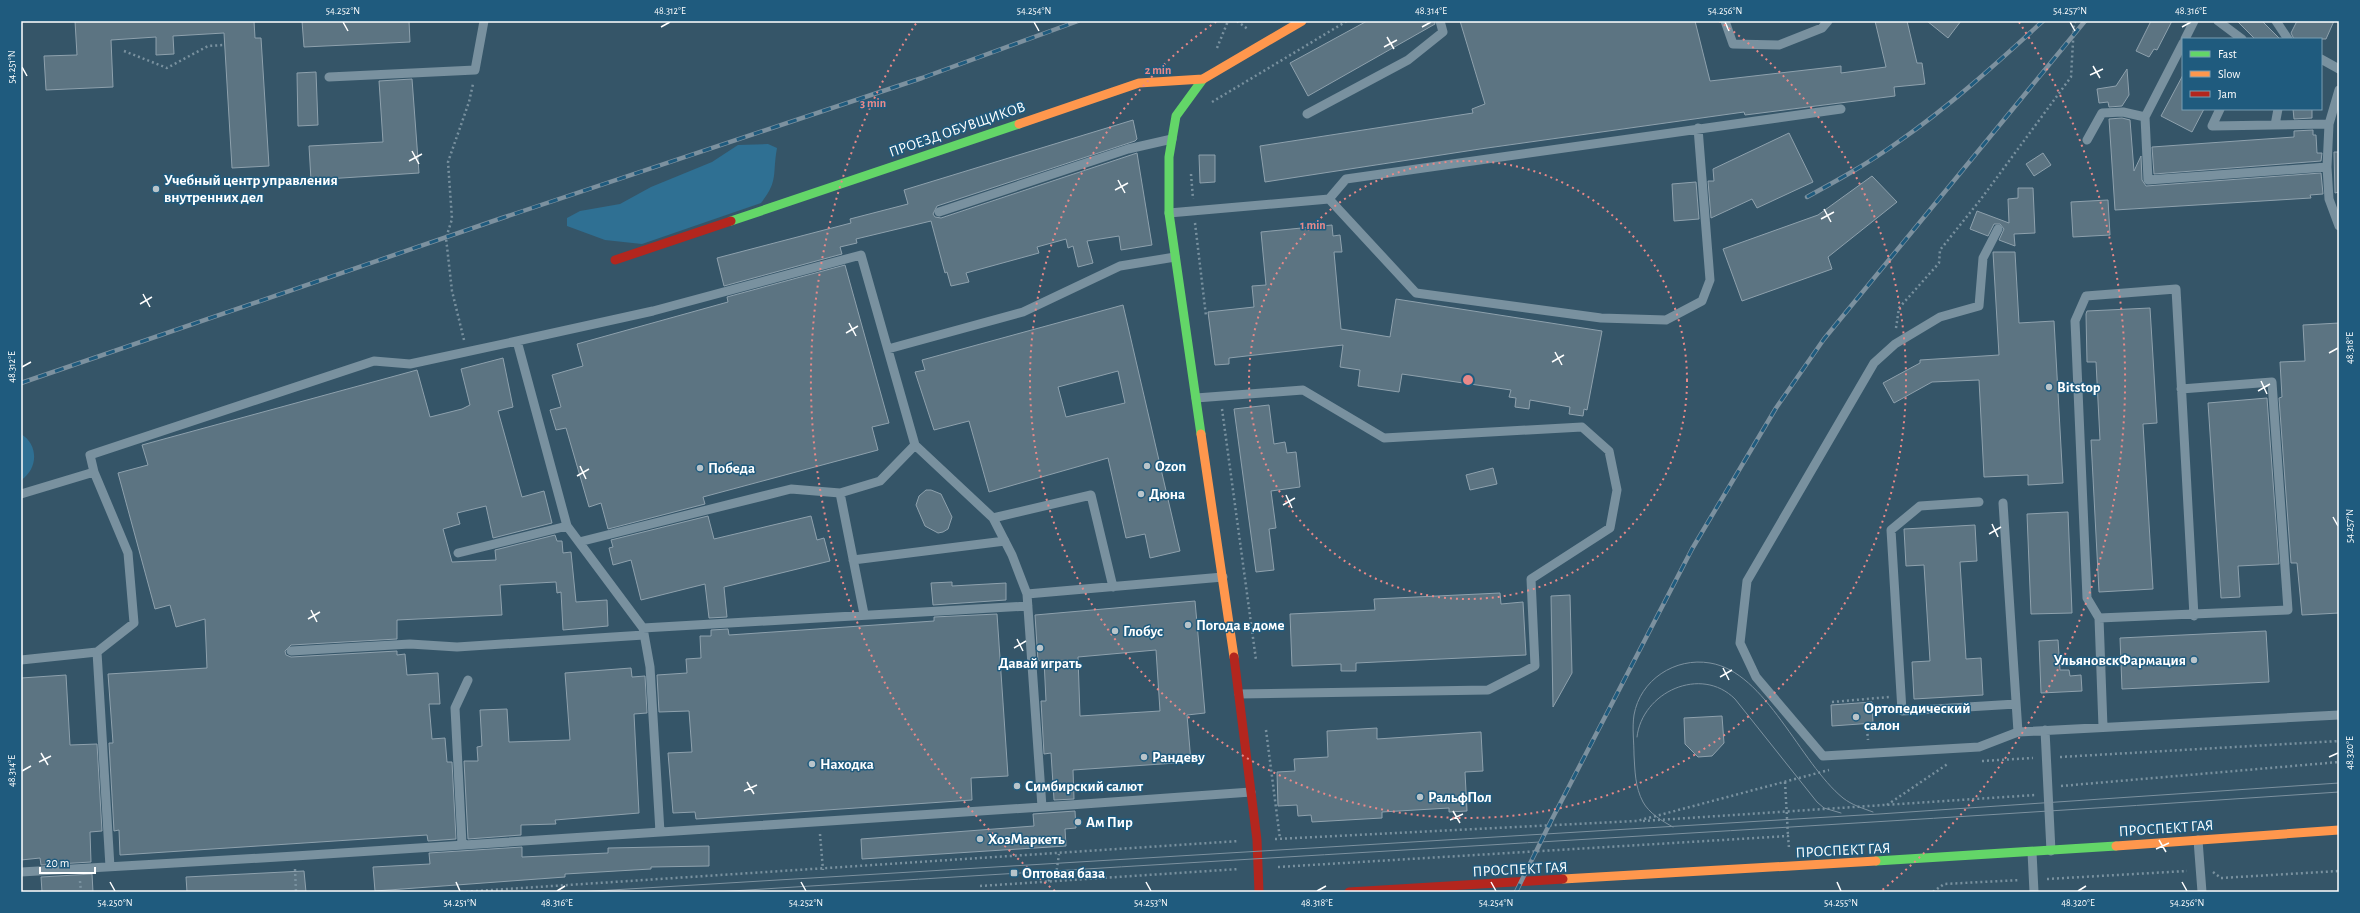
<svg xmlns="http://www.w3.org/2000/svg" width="2360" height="913" font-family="'Alegreya Sans',sans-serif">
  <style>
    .green { fill: #2f7093 }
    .building { fill: #5c7482; stroke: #8ea1ad; fill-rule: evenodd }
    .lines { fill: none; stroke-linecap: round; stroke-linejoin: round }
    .path { stroke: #79919f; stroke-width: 2.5; stroke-dasharray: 2 3; stroke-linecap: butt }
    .lane { stroke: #79919f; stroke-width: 9 }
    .fast { stroke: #63d668; stroke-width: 9 }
    .slow { stroke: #ff974d; stroke-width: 9 }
    .jam { stroke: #b3261e; stroke-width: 9 }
    .tram { stroke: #7c919f; stroke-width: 1 }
    .rail-casing { stroke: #7c919f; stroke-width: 4.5 }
    .rail { stroke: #1f5b7e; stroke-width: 3; stroke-dasharray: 9; stroke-linecap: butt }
    .ticks { fill: none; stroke: #fff; stroke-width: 1.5 }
    .ring { fill: none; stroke: #e88989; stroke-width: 2; stroke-dasharray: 2 4 }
    .poi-dot { fill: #b8c4ca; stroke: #1f5b7e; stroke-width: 1.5 }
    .labels { text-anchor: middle; stroke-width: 3; stroke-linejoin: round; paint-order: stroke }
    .street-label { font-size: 15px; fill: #fff; stroke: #1f5b7e }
    .poi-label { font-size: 15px; font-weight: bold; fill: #fff; stroke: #1f5b7e; text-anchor: start }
    .centre { fill: #e88989; stroke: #1f5b7e; stroke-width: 2 }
    .ring-label { font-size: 12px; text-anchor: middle; font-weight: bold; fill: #e88989; stroke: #1f5b7e; stroke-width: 3; stroke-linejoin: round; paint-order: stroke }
    .neatline { fill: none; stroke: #fff; stroke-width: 1.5 }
    .ticks-label { font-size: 10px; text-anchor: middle; fill: #fff }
  </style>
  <rect width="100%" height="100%" fill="#355568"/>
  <path class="green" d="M768,144L777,148C772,175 779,180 761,203L642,244L605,240L567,226V218L580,211L620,204L651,187L712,162L738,145Z
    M21,434C39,445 38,469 21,480Z"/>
  <path class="building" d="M75,21H254L255,38H261L269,166L232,168L224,33L173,36L174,54L156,55V37L111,40L113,87L46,90L44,56L77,55Z
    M302,21H409L410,42L304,47Z
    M1367,21H1434L1435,24L1308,96L1290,63Z
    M1460,21H1695L1710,81L1841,66V73L1886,67L1875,21H1907L1917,63H1922L1925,84L1894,87L1895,96L1745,115L1744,112L1480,149L1265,182L1260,146L1473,113L1472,109L1485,104Z
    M1927,21H1961L1948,38Z
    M2151,21H2172L2157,50L2154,49L2149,57L2136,51Z
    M2237,21H2262L2280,39H2255Z
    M2297,21H2334L2326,39H2294L2291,33Z
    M2127,69L2129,95L2122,106L2109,107L2108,102L2099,103L2097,89L2116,86Z
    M316,72L318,125L298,126L297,73Z
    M2183,75V109H2204L2192,132L2161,116Z
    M412,79L419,173L311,180L309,146L383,142L379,81Z
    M2293,109H2312V118L2294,119Z
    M2122,118L2130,120L2134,171L2141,156L2142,180L2146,186L2321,173L2323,194L2310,195L2311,198L2115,210L2109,119Z
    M1133,120L1137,139L1135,141L937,206L933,214L935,217L941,218L1137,153L1152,245L1121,250L1119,236L1087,241L1093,263L1078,267L1073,246L1068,248L1066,239L1037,247L1039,253L966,273L969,282L951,286L947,272L945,273L931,221L856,239L857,243L840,247L842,254L724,286L717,258L851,223L850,219L908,204L904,190Z
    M2313,130V135H2316L2317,153H2322L2321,161L2154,174L2152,147L2294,137V131Z
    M1789,133L1813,182L1757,208L1752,199L1711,218L1708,181H1714L1713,169Z
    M2334,152H2339V192L2335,193Z
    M2043,153L2051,165L2034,176L2026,164Z
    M1199,155H1215V182L1200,183Z
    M1872,176L1897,202L1828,257L1832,269L1742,301L1723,249L1818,215Z
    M1696,182L1699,219L1674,221L1672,184Z
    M2018,188H2033L2035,233L2014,234L2015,246L1999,240L2004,229L2000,224H1994L1988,236L1970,229L1977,211L2009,223L2008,199L2018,198Z
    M2108,200L2110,235L2073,237L2071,202Z
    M1332,225L1333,236L1340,235L1342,252H1334L1341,329L1390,337L1396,299L1602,331L1587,410L1584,409L1583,416L1569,414L1570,407L1530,400L1529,409L1515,407L1516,398L1509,397L1511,390L1402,374L1399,392L1358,386L1360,370L1340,367L1343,345L1229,358V364L1215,365L1208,312L1254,307L1252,286L1266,285L1261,232Z
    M1993,252H2015L2019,323L2054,321L2063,483L2028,485V475L1984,477L1979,380L1932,382L1894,403L1883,383L1920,363V360L1999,355Z
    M845,265L889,423L872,427L878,450L703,497L705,504L608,529L601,503L589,507L566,428L556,430L550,410L561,407L552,375L583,366L577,344L728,302L727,297Z
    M1123,305L1180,551L1150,558L1145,534L1126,538L1108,458L989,492L969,421L934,430L915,372L925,370L922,360ZM1118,371L1125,403L1066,417L1058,387Z
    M2150,308L2157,423L2143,424L2153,589L2099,592L2091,440H2100L2096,362H2087L2086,314L2087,311Z
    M2339,323V613L2302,615L2297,563H2291L2279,398L2282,397L2280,362L2305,361L2303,325Z
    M503,358L513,407L498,411L522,497L544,491L552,523L493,538L486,506L457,513L460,524L443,529L452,562L496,560L495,550L555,535L557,541H562L563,553L571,552L576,602L607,600L608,626L563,630L561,592L557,593L556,582L500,585L502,615L397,620V639L291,645L285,651L286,655L291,657L397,651V655L405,654L407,675L438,673L440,704H429L432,739L445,738L447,762H452L456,839L428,841L427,835L120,855L119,830L114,831L109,743H113L108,674L207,668L205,619L176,627L170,605L155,609L118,473L148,465L142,445L417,370L430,417L462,409L470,405L461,369Z
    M2267,398L2279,564L2238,566L2240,597L2221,598L2208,403Z
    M1269,405L1274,444L1285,442L1287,453L1296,452L1300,487L1271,491L1276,528L1269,529L1274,570L1256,572L1234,409Z
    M1493,468L1497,484L1470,490L1466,475Z
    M926,490H931L941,494L952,517L948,529L943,532L938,533L925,526L916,505L919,496Z
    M2068,512L2072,613L2031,614L2027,514Z
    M708,516L714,539L811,516L817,540L824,538L830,561L724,587L727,617L709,618L705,584L641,600L631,560L613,565L609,548L613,547L611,540Z
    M1975,525L1977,561L1960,562L1966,659L1981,658L1983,695L1914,699L1912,662L1930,661L1924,565L1906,566L1904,529Z
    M952,582V586L1006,583V600L933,605L931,583Z
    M1500,593L1501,604L1523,602L1526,655L1356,663V671H1341V664L1292,666L1290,614L1375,610L1374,599Z
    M1570,595L1572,673L1553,707L1551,596Z
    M1195,601L1205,713L1187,715L1191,762L1073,770L1074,799L1054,800L1051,753L1044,754L1041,701H1046L1044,660L1038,661L1035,615ZM1156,650L1160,711L1080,716L1078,657Z
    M997,614L1008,776L971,778L972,800L696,819L695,812L673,813L668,753L692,752L689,711L659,712L657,675L687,673L686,659L701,658L700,636H711V630L728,629L729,635L934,621V617Z
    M2266,631L2269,682L2122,689L2120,638Z
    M2058,640L2060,670H2069L2070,676L2081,675L2082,691L2041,693L2039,641Z
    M631,668L632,677L645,676L647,713L634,714L639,813L555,820L556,824L521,825V835L468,839L464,761H478L477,747L482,746L480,710L507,709L509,742L570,740L565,673Z
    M66,675L70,745L97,744L102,831L90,832L91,862L41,865L40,858L21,860V678Z
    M1872,702L1873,723L1832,726L1831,705Z
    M1722,716L1724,743L1712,756L1698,757L1685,744L1684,718Z
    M1377,728V739L1481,732L1483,771L1465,772L1467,811L1449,812V808L1382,812V818L1312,822L1311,815L1298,816L1297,805L1278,806L1277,772L1295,771L1294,759L1328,757L1327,731Z
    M1075,811L1076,828L1065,829L1066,846L862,859L861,839L1034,826L1033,814Z
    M709,846V866L651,867V869L565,874V877L375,891L373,867L430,864L429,853L522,847V857L608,853V848Z
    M304,871L306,892H187L186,877Z
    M92,874L93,892H42L41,877Z"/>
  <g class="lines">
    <path class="path" d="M1237,21L1249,30
      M1217,48L1228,21
      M124,51L167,68L208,46L223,45
      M1212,102L1347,21
      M1191,174L1193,199
      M1195,223L1206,316
      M1896,328L1899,308L1939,263L1940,250L1981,199L2071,77L2074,24L2076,21
      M464,340L452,291L446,238L452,219L448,162L469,102L473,84
      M1222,409L1256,660
      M1832,702L1889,697
      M1867,729L1868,740
      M1266,730L1280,839
      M2060,757L2339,741
      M1982,761L2033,758
      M1785,782L1788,836
      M2061,786L2339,762
      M1887,805L1949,763
      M1643,821L2035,795
      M820,834L823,870
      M1275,839L1637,821L1829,770
      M1278,867L1788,836L1789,848
      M295,869L296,892
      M2213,872L2221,878L2339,871
      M2047,879L2187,871
      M80,881L81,892
      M1048,881L1056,875L1059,854
      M980,886L1239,869
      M461,892L1239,841
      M1933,892L1944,884L2020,880"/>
    <path class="lane" d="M1725,21L1733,44L1779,45L1822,28L1828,21
      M2218,21L2242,39
      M2276,21L2288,39
      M2185,39L2194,21
      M2183,43L2145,117L2148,180L2327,167L2329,199L2339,226
      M2321,59L2339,69
      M329,77L475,70L484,21
      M2220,109L2212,126L2329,124
      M1307,114L1408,60L1443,32L1440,21
      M2275,125L2278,109
      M2087,140L2102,113L2123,112L2145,117
      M2327,167L2329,124L2339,90
      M1329,199L1346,179L1841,109
      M939,212L1128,149L1172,139
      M1169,213L1329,199L1416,293L1601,318L1666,320L1702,301L1710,280L1698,128
      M1998,229L1983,258L1979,306L1940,317L1895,344L1874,363L1747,581L1740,643L1756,677L1823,756L1979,747L2018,732L2339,715
      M517,341L567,526L643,628L650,667L660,832
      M888,349L1023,312L1120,266L1175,257
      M1196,398L1303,390L1384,438L1582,427L1609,451L1617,490L1610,528L1531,579L1535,666L1488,690L1239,694
      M21,494L94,472
      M1979,502L1920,506L1891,530L1902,711L2016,704
      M2003,503L2018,732
      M993,518L1091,495L1113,587
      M579,542L791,489L840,493
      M458,553L567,526
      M853,560L1005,541
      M1027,594L1223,577
      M864,614L840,493L880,481L915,445
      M2099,618L2288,610L2272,382L2181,389
      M643,628L1028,606
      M291,651L410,644L457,647L644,635
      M21,660L97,652
      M2103,727L2099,618L2087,598L2075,321L2086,296L2176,289L2194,616
      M2045,730L2051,851
      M2198,840L2202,892
      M462,844L455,708L468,680
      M2032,852L2034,892
      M110,867L97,652L134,623L128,553L94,472L90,455L374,361L410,364L517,341L653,311L861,255L915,445L993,518L1012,555L1027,594L1042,807L1251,792
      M21,872L295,856L1042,807"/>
    <path class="fast" d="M731,221L1019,124
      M1201,434L1169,213V157L1176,116L1203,79
      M1876,861L2116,846"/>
    <path class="slow" d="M1019,124L1139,83L1203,79L1302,21
      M1201,434L1234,657
      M2116,846L2339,830
      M1563,879L1876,861"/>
    <path class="jam" d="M615,260L731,221
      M1234,657L1257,840L1259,892
      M1349,892L1563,879"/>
    <path class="tram" d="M1637,737C1642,692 1701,665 1735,699L1817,802L1824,808L1841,813
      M1673,827C1662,821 1649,813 1643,802C1635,787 1635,771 1634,755C1634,742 1632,728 1634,715C1640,680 1675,657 1710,663C1766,672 1800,763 1843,798C1852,805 1862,808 1873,812
      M578,892L1879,814L2339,783
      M716,892C1257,857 1798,829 2339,792"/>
    <g class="rail-casing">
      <path id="rail" d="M1807,197C1838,180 1869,163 1898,142C1950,106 1997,63 2043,21
        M21,383L502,218L922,78L1078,21
        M1516,892L1549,825L1692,549L1776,408L1824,339L2085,21"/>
    </g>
    <use href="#rail" class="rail"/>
  </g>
  <path class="ticks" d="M343,22L348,31M1034,22L1039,31M1725,22L1729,31M2070,22L2075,31M661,27L670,22M1422,27L1431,22M2182,27L2191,22M1387,37L1394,49M1384,47L1397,40M2093,66L2100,78M22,67L27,76M2090,75L2103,69M412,151L419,164M409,161L422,154M1118,180L1125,193M1115,190L1128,183M1824,209L1831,222M1821,219L1834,212M143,294L150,307M140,304L152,297M849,323L856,336M846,333L858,326M1555,352L1562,365M2329,353L2338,348M1552,362L1564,355M22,367L31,362M2261,381L2267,394M2258,391L2270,384M580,466L586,479M577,476L589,469M1286,495L1292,508M1283,505L1295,498M2333,517L2338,526M1992,524L1998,537M1989,534L2001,527M311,610L317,622M308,619L320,612M1017,639L1023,651M1014,648L1026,641M1723,668L1729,680M1720,677L1732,670M41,753L48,765M2329,757L2338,753M39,762L51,756M22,771L31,766M747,782L754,794M744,791L757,785M1453,811L1460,823M1450,820L1463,814M2159,840L2166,852M2156,849L2169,843M110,882L115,891M456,882L460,891M801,882L806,891M1146,882L1151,891M1491,882L1496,891M1837,882L1841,891M2182,882L2187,891M557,891L565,886M1317,891L1326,886M2078,891L2086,886"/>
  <g class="ring">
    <circle cx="1468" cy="380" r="219"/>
    <path d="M1719 21A438 438 0 1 1 1217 21"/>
    <path d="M1055 891A657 657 0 0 1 917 22M2019 22A657 657 0 0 1 1881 891"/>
  </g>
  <g class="poi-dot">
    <circle cx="156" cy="189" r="4"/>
    <circle cx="2049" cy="387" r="4"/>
    <circle cx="1147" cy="466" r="4"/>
    <circle cx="700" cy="468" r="4"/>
    <circle cx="1141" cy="494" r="4"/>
    <circle cx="1188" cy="625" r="4"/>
    <circle cx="1115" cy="631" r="4"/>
    <circle cx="1040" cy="648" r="4"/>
    <circle cx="2194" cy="660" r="4"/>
    <circle cx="1856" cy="717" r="4"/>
    <circle cx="1144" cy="757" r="4"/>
    <circle cx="812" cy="764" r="4"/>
    <circle cx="1017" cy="786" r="4"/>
    <circle cx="1420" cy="797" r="4"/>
    <circle cx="1078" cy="822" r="4"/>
    <circle cx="980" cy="839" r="4"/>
    <rect x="1010" y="869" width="8" height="8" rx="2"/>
  </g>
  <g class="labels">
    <g class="street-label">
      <text transform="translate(957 129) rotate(-19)" y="5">ПРОЕЗД ОБУВЩИКОВ</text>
      <text transform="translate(2166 828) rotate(-4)" y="5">ПРОСПЕКТ ГАЯ</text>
      <text transform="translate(1843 850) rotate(-3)" y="5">ПРОСПЕКТ ГАЯ</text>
      <text transform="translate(1520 869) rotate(-3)" y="5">ПРОСПЕКТ ГАЯ</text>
    </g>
    <g class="poi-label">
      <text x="164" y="185">Учебный центр управления<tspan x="164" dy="17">внутренних дел</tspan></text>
      <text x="2057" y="392">Bitstop</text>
      <text x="1155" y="471">Ozon</text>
      <text x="708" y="473">Победа</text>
      <text x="1149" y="499">Дюна</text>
      <text x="1196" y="630">Погода в доме</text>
      <text x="1123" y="636">Глобус</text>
      <text x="2186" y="665" text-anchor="end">УльяновскФармация</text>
      <text x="1040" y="668" text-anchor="middle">Давай играть</text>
      <text x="1864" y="713">Ортопедический<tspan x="1864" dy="17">салон</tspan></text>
      <text x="1152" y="762">Рандеву</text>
      <text x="820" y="769">Находка</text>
      <text x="1025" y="791">Симбирский салют</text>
      <text x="1428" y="802">РальфПол</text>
      <text x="1086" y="827">Ам Пир</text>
      <text x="988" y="844">ХозМаркеть</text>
      <text x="1022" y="878">Оптовая база</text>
    </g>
  </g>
  <circle cx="1468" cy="380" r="6" class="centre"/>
  <g class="ring-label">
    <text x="1158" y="74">2 min</text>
    <text x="873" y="107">3 min</text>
    <text x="1313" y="229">1 min</text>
  </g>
  <rect width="2360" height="913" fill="none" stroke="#1f5b7e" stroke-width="44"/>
  <rect x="2182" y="38" width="140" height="72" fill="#1f5b7e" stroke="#799db2"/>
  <rect x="2190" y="51" width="20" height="6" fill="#63d668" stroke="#799db2"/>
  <text x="2218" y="58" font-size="12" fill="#ffffff">Fast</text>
  <rect x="2190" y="71" width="20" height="6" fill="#ff974d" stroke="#799db2"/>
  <text x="2218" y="78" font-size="12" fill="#ffffff">Slow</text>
  <rect x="2190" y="91" width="20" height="6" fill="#b3261e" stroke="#799db2"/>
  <text x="2218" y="98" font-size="12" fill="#ffffff">Jam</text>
  <path d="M40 867v6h55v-6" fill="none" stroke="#ffffff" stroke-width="2"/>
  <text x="46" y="867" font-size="12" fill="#ffffff" stroke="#1f5b7e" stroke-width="3" paint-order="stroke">20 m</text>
  <rect x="22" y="22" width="2316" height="869" class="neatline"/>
  <g class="ticks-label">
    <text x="343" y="14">54.252°N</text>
    <text x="670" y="14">48.312°E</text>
    <text x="1034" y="14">54.254°N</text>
    <text x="1431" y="14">48.314°E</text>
    <text x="1725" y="14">54.256°N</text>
    <text x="2070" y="14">54.257°N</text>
    <text x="2191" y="14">48.316°E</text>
    <text transform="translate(11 67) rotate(-90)" y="4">54.251°N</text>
    <text transform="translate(2349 348) rotate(-90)" y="4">48.318°E</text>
    <text transform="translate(11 367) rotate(-90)" y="4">48.312°E</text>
    <text transform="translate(2349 526) rotate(-90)" y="4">54.257°N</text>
    <text transform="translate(2349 753) rotate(-90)" y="4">48.320°E</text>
    <text transform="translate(11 771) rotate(-90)" y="4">48.314°E</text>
    <text x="115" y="906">54.250°N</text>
    <text x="460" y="906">54.251°N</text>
    <text x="557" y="906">48.316°E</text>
    <text x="806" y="906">54.252°N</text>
    <text x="1151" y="906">54.253°N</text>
    <text x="1317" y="906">48.318°E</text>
    <text x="1496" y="906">54.254°N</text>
    <text x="1841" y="906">54.255°N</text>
    <text x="2078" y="906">48.320°E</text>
    <text x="2187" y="906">54.256°N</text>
  </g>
</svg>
